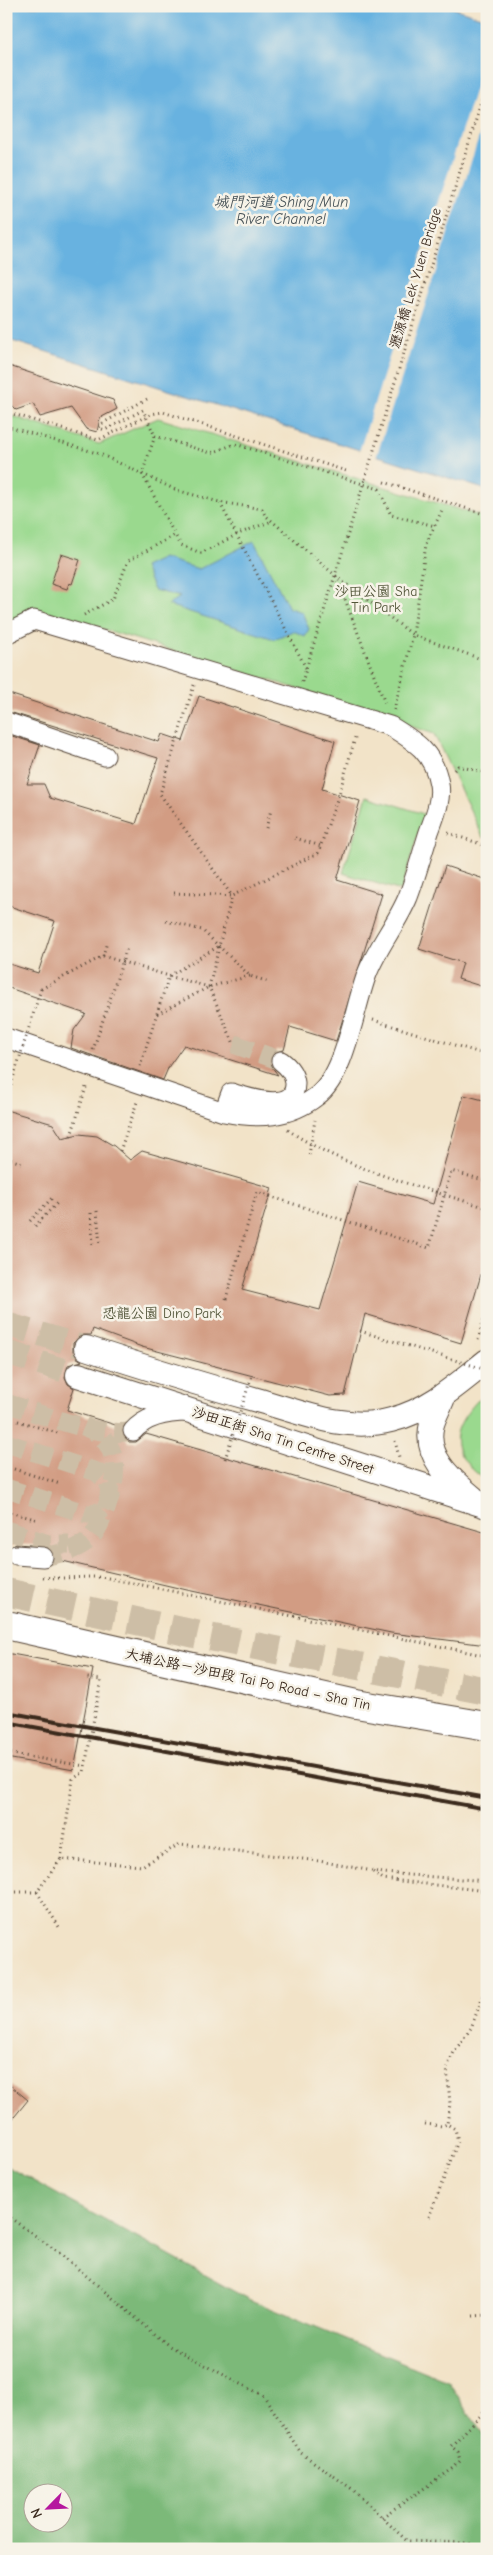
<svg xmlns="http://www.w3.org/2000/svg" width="493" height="2555" font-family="'Comic Neue','LXGW WenKai TC',sans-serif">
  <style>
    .green { fill: #9ad98e; stroke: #6a8256 }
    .forest { fill: #7bb979; stroke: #5b724c; fill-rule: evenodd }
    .water { fill: #68b2e0; stroke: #526e7f }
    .pier { fill: #f2e3c8 }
    .building { fill: #d29c83 }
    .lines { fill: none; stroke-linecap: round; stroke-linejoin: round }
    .minor-tunnel { stroke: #cdbea6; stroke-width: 19; stroke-dasharray: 19 9; stroke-linecap: butt }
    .major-tunnel { stroke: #cdbea6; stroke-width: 24; stroke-dasharray: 24 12; stroke-linecap: butt }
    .highway-tunnel { stroke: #cdbea6; stroke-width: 28; stroke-dasharray: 28 14; stroke-linecap: butt }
    .minor-casing { stroke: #564638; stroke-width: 21 }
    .major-casing { stroke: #564638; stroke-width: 26 }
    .highway-casing { stroke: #564638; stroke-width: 30 }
    .path { stroke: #564638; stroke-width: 3; stroke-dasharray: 1 4; stroke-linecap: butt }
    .minor { stroke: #fff; stroke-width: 19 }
    .major { stroke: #fff; stroke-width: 24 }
    .highway { stroke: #fff; stroke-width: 28 }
    .rail { stroke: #3b2a1e; stroke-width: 4 }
    .path-bridge { stroke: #564638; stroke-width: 3; stroke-dasharray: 1 4; stroke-linecap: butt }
    .labels { text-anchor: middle; stroke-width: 5; stroke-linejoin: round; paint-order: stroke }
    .street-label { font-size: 14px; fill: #3b2a1e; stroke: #f7f3e8 }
    .park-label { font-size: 14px; fill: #53563a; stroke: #f7f3e8 }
    .water-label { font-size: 15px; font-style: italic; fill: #485358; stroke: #f7f3e8 }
  </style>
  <rect width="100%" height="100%" fill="#f7f3e8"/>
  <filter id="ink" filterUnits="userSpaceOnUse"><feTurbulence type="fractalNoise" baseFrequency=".02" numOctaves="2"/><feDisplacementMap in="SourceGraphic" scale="10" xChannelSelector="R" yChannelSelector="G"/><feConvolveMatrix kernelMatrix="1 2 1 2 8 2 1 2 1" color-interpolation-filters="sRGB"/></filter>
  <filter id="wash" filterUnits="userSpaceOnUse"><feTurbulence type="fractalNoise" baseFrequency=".0096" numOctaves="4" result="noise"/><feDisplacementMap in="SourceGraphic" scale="20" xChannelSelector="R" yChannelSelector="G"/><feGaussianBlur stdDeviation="1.12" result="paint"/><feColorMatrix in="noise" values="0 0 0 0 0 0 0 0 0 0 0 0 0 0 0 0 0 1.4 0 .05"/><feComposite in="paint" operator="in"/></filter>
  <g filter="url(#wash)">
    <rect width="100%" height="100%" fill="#f2e3c8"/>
    <path class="green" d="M6,414L99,444L158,418L487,518V838L483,837L434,734L321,696L38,609L6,624Z
      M367,796L424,814L401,891L343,873Z
      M487,1391V1481C442,1449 451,1426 487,1391Z"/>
    <path class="forest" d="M6,2166L248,2299L448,2381L487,2441V2549H6ZM32,2492H62V2522H32Z"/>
    <path class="water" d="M6,6H447L487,19V490L6,339Z
      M254,541L289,608L302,612L309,629L305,636L293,631L274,639L168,605L180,597L154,590L144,567L163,558L199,569Z"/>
    <path class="pier" d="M487,51V112L376,458L359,452Z"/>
    <g id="blocks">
      <path class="building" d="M6,365L113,400L117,409L100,418L97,432L86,429L71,408L40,417L33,404L16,410L6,400Z
        M61,554L80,560L72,584L69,583L67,589L51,584Z
        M6,693L159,742L162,734L183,741L199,696L335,741L322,789L360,801L337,880L382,894L336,1041L290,1027L284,1050L276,1051L270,1059L271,1066L278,1075L184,1045L169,1066L163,1080L71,1048L74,1030L86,1014L6,987V963L38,973L55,921L6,905V734L40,745L27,784H44L50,798L136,824L158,758L6,711Z
        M445,866L487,880V988L458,979L463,963L419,949Z
        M464,1095L487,1101V1254L461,1343L365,1314L345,1395L330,1396L142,1347L93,1329L91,1335H83L73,1343V1351L76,1357L82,1361L68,1365L65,1377L68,1384L74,1388L67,1410L122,1427V1434L129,1442H136L146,1434L487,1533V1645L391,1633L187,1590L54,1559L53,1552L44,1546L16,1544L6,1550V1110L53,1124L62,1138L79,1134L97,1136L114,1146L130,1160L142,1151L272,1188L242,1290L320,1310L358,1182L433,1204Z
        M6,1653L93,1669L74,1770L6,1758Z
        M6,2082L28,2100L6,2127Z"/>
    </g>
  </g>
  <g filter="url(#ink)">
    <use href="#blocks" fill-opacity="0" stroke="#564638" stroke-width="1"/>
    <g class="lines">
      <path class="minor-tunnel" d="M234,1044L281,1061
        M6,1403C40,1413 101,1439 133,1431
        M6,1443L97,1472L109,1484C111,1500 106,1515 87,1514L6,1488
        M6,1530L48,1544H69
        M43,1557C58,1554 74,1551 86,1542C97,1534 101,1520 106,1509C118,1475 123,1443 84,1426"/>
      <path class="major-tunnel" d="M6,1324L86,1348
        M6,1352L78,1375"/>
      <path class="highway-tunnel" d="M6,1592L204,1636L487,1691"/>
      <g class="minor-casing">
        <path id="minor" d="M6,634L34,620L390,726C415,741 434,753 439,784C442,800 434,818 429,832C422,854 416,876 408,897C397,924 377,947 367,974C354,1008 346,1074 317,1096C289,1118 258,1119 224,1112L6,1038
          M6,722L105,756
          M224,1112L231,1093C246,1097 296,1115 295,1083C294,1073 289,1067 281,1061
          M133,1431C146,1416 169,1412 188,1412
          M16,1555L43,1557"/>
      </g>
      <g class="major-casing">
        <path id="major" d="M86,1348C143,1367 200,1384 257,1400C300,1412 346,1432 391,1420C428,1411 457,1385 487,1361
          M78,1375L487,1506
          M444,1395C441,1404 435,1414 432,1424C423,1456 451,1480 473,1498"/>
      </g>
      <g class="highway-casing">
        <path id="highway" d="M11,1626L356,1704L487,1726"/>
      </g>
      <path class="path" d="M147,399L101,424L99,428L105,430L143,410L155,436L142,474L175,535
        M6,409L10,413L98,440L151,414L163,412L346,471
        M6,426L100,454L176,490L219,502L262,509L265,515L336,576L413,635L487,661
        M155,436L211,453L235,444L379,489L391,515L435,526
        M384,482L487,515
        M220,503L306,668
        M336,576L386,706
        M84,615L113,599L128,561L175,535L181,545L201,553L238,534L272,521
        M302,682L365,479
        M194,685L160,794L232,896
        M394,710L413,635L426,544L443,508
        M454,770L458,766L487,773
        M266,828L271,810
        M448,833L487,846
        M295,838L321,846
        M174,893L232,896
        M166,921L202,930L250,976L269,982
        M219,947L209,987L234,1044
        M103,956L107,942
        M41,989L103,956L169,976L219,946L232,896L318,853L339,794L356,735
        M157,1014L209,987L250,976
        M373,1020L487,1055
        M93,1050L127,948
        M140,1066L169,976L209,987
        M288,1130C347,1170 419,1186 487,1208
        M71,1136L87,1084
        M120,1151L137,1102
        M309,1155L315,1120
        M6,1158L25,1164
        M97,1211L100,1245
        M91,1213L93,1245
        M30,1221L53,1197
        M35,1226L58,1202
        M226,1299L257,1192L429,1248L441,1207
        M478,1340L487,1307
        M18,1421L61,1434
        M395,1441L399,1457
        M14,1469L60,1484
        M6,1511L38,1520
        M43,1577C66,1580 87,1575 108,1578L487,1656
        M6,1753L85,1766
        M373,1872L383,1879L487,1891
        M6,1892H37L61,1859L142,1866L180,1844L319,1861L383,1873L487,1881
        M37,1892L61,1930
        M425,2124L442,2126L447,2124
        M6,2215L57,2251L169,2346L264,2396L301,2453L352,2489L407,2541L469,2543L476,2549
        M429,2217L458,2141L455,2129L447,2124L450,2104L447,2067L454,2052L471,2028L487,1985
        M473,2316L487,2315
        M382,2517L454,2468L460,2461L458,2452L451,2446L487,2409"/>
      <use href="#minor" class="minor"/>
      <use href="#major" class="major"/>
      <use href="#highway" class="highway"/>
      <path class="rail" d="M6,1712L487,1798
        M6,1722L487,1809"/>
      <path class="path-bridge" d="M365,479L487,84
        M8,1095L41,989
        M441,1207L451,1171L487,1181
        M360,1331L487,1370
        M225,1459L252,1375
        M61,1859L73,1779L84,1772L101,1680L87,1678"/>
    </g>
  </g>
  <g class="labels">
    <g class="street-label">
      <text transform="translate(415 278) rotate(-73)" y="5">瀝源橋 Lek Yuen Bridge</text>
      <text transform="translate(283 1440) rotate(18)" y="5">沙田正街 Sha Tin Centre Street</text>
      <text transform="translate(248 1679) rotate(12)" y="5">大埔公路－沙田段 Tai Po Road – Sha Tin</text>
    </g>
    <g class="park-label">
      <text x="376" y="596">沙田公園 Sha<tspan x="376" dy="16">Tin Park</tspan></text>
      <text x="162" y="1318">恐龍公園 Dino Park</text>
    </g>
    <g class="water-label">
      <text x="281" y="207">城門河道 Shing Mun<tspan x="281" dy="17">River Channel</tspan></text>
    </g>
  </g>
  <rect width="493" height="2555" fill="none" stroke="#f7f3e8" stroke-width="25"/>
  <g transform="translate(48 2508) rotate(246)"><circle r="24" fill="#f7f3e8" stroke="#aca397"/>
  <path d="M0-4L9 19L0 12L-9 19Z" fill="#b5179e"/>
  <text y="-8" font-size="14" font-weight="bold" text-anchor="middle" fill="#3b2a1e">N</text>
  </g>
</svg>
